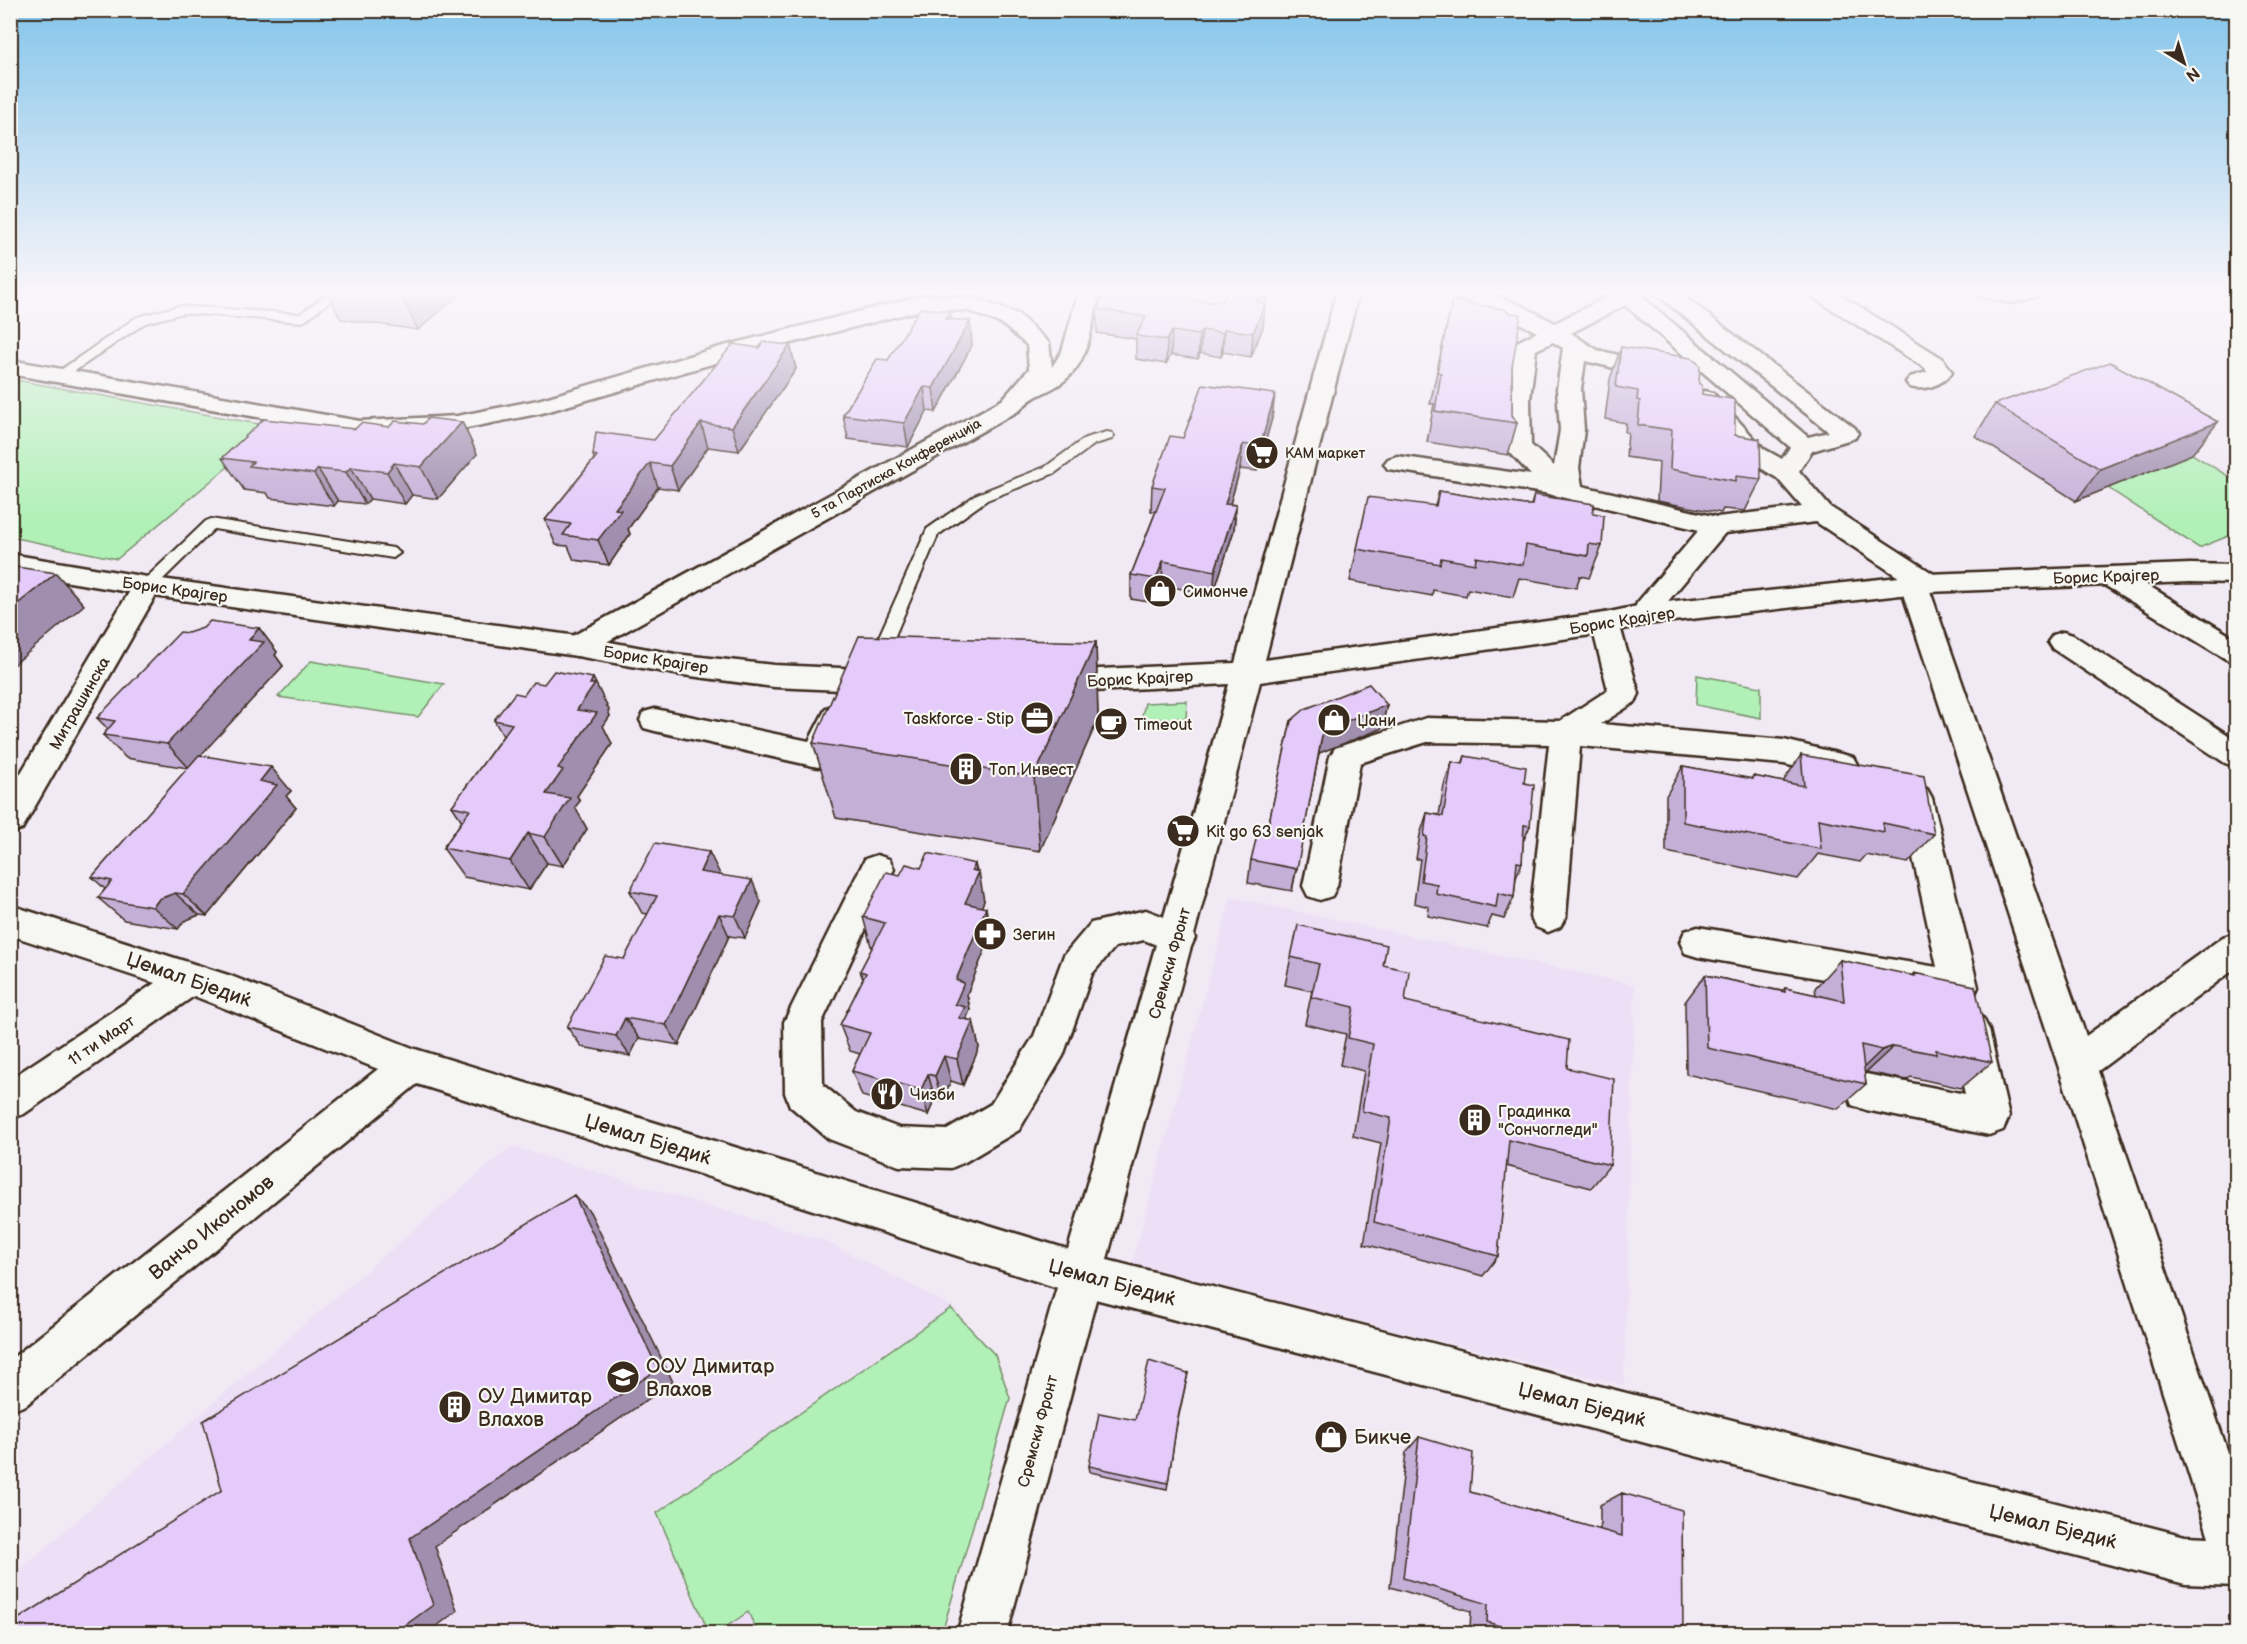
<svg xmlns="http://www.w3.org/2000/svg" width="2247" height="1644" font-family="'Balsamiq Sans',sans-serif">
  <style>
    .built { fill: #ede0f6 }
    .green { fill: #b1f0b7; stroke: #768d6a; stroke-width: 1.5 }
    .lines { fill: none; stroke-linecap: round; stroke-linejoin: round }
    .lane-casing { stroke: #3b2a1e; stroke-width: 4 }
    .street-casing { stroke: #3b2a1e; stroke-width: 5 }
    .secondary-casing { stroke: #3b2a1e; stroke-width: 5 }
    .lane { fill: #f6f6f2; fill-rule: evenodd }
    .street { fill: #f6f6f2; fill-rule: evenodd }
    .secondary { fill: #f6f6f2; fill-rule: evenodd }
    .wall { fill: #c4afd7; stroke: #3b2a1e; stroke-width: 1.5 }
    .shaded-wall { fill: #a08eaf; stroke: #3b2a1e; stroke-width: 1.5 }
    .building { fill: #e4cbfa; stroke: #3b2a1e; stroke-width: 1.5 }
    .labels { text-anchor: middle; stroke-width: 4.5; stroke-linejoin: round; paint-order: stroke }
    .far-poi-label { font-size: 14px; fill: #3b2a1e; stroke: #f6f6f2; text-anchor: start }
    .far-street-label { font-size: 14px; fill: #3b2a1e; stroke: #f6f6f2 }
    .street-label { font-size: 16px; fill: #3b2a1e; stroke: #f6f6f2 }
    .poi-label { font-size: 16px; fill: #3b2a1e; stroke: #f6f6f2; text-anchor: start }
    .near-street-label { font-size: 20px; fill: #3b2a1e; stroke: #f6f6f2 }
    .near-poi-label { font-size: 20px; fill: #3b2a1e; stroke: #f6f6f2; text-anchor: start }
  </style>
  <rect width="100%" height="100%" fill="#f1e9f4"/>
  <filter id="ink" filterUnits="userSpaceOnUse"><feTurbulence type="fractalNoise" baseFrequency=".0167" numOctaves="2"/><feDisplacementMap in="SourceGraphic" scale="12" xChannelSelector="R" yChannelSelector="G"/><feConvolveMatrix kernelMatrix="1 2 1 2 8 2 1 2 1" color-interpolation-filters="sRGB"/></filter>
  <g filter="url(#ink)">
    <path class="built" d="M1231,897L1635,985L1624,1385L1131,1267Z
      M511,1146L825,1241L946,1303L995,1355L1010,1398L942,1633H11L10,1578Z"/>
    <path class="green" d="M10,379L276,427L117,559L11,537Z
      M2192,454L2236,481V533L2199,548L2108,488Z
      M311,661L444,684L418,717L278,697Z
      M1697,675L1761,687V718L1696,705Z
      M1187,701L1186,718L1141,720L1145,703Z
      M951,1308L995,1355L1010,1398L942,1633H758L748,1612L717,1633H709L657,1513Z"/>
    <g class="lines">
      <g class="lane-casing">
        <path id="lane" d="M331,291H344L303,322L183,313L145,323L63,379H53L52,376L137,317L179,306L300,314Z
          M1107,432L1112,433L1114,436L1112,439L1095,444L1055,473L987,500L938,535L885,659L883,663H871L869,659L927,529L977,494L1045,467L1085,438Z
          M211,519L393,548L400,553L393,558L214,529L152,590H142L139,586L142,582L206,521Z"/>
      </g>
      <g class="street-casing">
        <path id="street" d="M1079,291H1101C1091,320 1091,360 1065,380C1048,394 1034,393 1020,410L587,653L577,656L567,653L562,646L567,639L1002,400L1029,369L1027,345L1002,324L969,311L925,309L736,357L542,413L457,430L360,435L10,374V360L360,421L457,416L538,400L720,347L925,295L972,298L1018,314L1049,343L1052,367L1062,351Z
          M1448,291H1480L1518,304L1555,323L1619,291H1647L1642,297L1808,437L1829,432L1652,291H1677L1855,428L1858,433L1855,438L1812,451L1799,471L1830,507L1937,576L1941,583L1937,590L1930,591L2086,1036L2223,937L2236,933V968L2098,1071L2236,1476V1586L2185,1584L1080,1295L417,1084L26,1405L10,1411V1360L378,1069L194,996L24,1114L10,1119V1079L155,983L10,935V905L231,976L415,1049L1080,1253L2185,1536L2209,1537L2058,1065L1900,585L1903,580L1816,522L1725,533L1664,606L1657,621L1647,624L1637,621L1633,614L1637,603L1699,530L1544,493L1388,469L1384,464L1388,459L1397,456L1531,475L1505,447L1506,399L1514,347L1517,342L1537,332L1502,314L1451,296ZM1625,305L1790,447L1782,459L1764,449L1713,393L1705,391L1697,393L1693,398L1746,459L1777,478L1802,507L1717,517L1582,486L1579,468L1584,430L1581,389L1585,361L1661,379L1669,377L1673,372L1669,367L1597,350L1571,333ZM1553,342L1563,348L1557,389L1560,430L1554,466L1531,445L1530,399L1536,350Z
          M1808,291H1834L1942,358L1952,372C1943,385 1925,391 1910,387L1906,382L1910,377L1927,372L1925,368L1811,296Z
          M1977,291H2041L2038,296L2011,303L1980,296Z
          M2111,567L2121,569L2236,639V662L2226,659L2101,583L2097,576L2101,569Z
          M147,577L157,579L161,586L22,829L10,833V791L137,579Z
          M1605,613L1615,616L1619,623L1639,694L1635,702L1601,724L1784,740L1853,757L1858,766L1853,775L1842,778L1784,764L1580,746L1566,917L1560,927L1548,932L1536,927L1530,917L1549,744L1427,742L1360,763L1337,886L1332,896L1320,900L1308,896L1303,886L1330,756L1335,748L1426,718L1560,721L1608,690L1591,623L1595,616Z
          M2063,632L2073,635L2236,740V767L2225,763L2053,649L2048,642L2053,635Z
          M837,705L848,708L852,716L829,763L818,767L655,731L644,728L640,720L644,712L655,709L809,741L826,708Z
          M1916,785L1927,789L1932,798L1978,987L1973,998L1960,1003L1698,957L1685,953L1680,942L1685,931L1698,927L1937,967L1900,798L1905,789Z
          M877,855L889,859L894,869L822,1022L823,1085L856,1112L899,1128L947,1130L991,1104L1034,1036L1064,955L1091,923L1146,910L1190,927L1195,938L1190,949L1177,953L1144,940L1115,947L1092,974L1063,1056L1019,1130L965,1162L951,1168L899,1166L829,1139L790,1106L785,1093L784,1022L865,859Z
          M1970,1013L1983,1018L1989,1030L2009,1117L2003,1130L1989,1135L1866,1110L1852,1105L1847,1092L1852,1079L1866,1074L1965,1094L1951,1030L1957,1018Z"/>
      </g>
      <g class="secondary-casing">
        <path id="secondary" d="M1337,291H1359L1265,660L1605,613L1647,604L1927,574L2190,564L2236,565V583L2190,582L1927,592L1647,624L1605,633L1260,682C1179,1000 1090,1316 1007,1634H957C1047,1317 1142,1002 1229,684L1054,693L1043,690L1039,682L1043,674L1054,671L1235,663Z
          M10,554L147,577L577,636L675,654L774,665L885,670L896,673L900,681L896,689L885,692L774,687L675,674L577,656L147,595L10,572Z"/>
      </g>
      <use href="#lane" class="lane"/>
      <use href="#street" class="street"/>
      <use href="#secondary" class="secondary"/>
    </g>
    <path class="wall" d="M326,291H463L418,330L341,319Z
      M1177,291L1174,297L1214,303L1222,301L1227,291H1271L1265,304L1263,327L1251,357L1223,352L1221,357L1200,353L1198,359L1171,355L1166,364L1136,359V339L1097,333V309Z
      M1452,301L1512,367V415L1517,423L1508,455L1427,442L1434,404H1430Z
      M951,319L972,345L936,412L927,411L908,447L848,439L843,415L888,360Z
      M790,345L796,369L739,451L708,447L678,490L658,487L628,529L630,534L609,565L574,560L568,546L556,545L545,520L594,459L593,455L654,440L759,348Z
      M1621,347L1699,384L1702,394L1735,435L1761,479L1745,511L1723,509L1721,513L1657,501L1659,462L1626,457L1628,433L1625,432L1626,423L1605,419L1610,379Z
      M1995,404L2218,422L2192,454L2076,501L1975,436Z
      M1272,418L1257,471L1240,469L1230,504L1236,505L1234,530L1213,595L1162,585L1155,603L1131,599V575L1156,511H1151L1152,486Z
      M462,422L477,454L438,499L412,495L405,504L370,499L365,504L338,501L334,506L270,498L267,493L244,490L222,458L355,429Z
      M1439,491L1524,505H1531L1534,495L1593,513L1602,546L1589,578L1580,576L1576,588L1519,578L1513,597L1468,589L1466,596L1433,590L1432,596L1350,581L1357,549L1435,506Z
      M259,628L277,652L275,655L283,666L200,755L291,791L286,796L296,808L207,916L199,915L184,921L178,929L124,920L98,898L105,889L92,877L188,768L126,758L103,735L108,729L97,718L188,633Z
      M1096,642L1098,719L1040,851L836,818L813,743Z
      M593,678L609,710L608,711L610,716L603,726L612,744L577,796L580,801L575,807L587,829L563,866L547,863L529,890L464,877L443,848L462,821L452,806L503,736L494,720L524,695L544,684Z
      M1387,705L1381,729L1319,753L1292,891L1248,883L1251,860L1266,836L1291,721Z
      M1801,755L1934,834L1908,863L1866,855L1860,862L1818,854L1798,879L1666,852V796L1683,766L1751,779L1753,776L1783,782Z
      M1465,756L1524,783L1530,826L1523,842L1522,863L1516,878L1514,897L1504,919L1492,916L1487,928L1428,916L1429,907L1414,903L1420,859H1416L1420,835L1427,813L1439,815L1444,785L1452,762L1462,764Z
      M709,852L719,875L761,902L745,938L729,936L679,1045L639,1038L630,1056L582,1047L567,1027L624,959L648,914L642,913L630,891Z
      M975,864L984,901L981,907L986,908L990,937L967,994L970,1010L967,1017V1020L973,1021L979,1048L963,1085L951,1081L942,1101L935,1099L928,1115L862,1096L852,1071L860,1054L850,1051L840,1025L863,979L860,971L873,946H871L863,917L900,875L921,868Z
      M1291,957L1383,965L1405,1001L1567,1068L1610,1165L1591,1188L1506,1166L1498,1256L1483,1276L1364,1244L1381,1143L1353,1136L1364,1071L1340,1065L1346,1034L1305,1024L1312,991L1285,985Z
      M1840,960L1911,976L1914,973L1992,1062L1961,1088L1911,1077L1907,1080L1866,1072H1864L1866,1084L1838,1109L1686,1074L1685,1002L1705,975L1782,991L1785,988L1816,995L1815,988Z
      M1188,1373L1176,1429L1167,1489L1090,1472L1089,1466L1135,1420Z
      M1419,1437L1470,1492L1600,1530V1505L1622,1493L1683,1634H1485L1470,1629L1471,1611L1390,1587L1406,1452Z"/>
    <path class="shaded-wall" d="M402,291H463L418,330L400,293Z
      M1165,291H1177L1162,319L1163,295Z
      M1262,291H1271L1254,326L1256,302Z
      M1265,304L1263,327L1251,357L1253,333Z
      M950,311L953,335L946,319Z
      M970,321L972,345L936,412L933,388Z
      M1224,329L1223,352L1221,357L1223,333Z
      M1202,330L1200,353L1198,359L1199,335Z
      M1172,331L1171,355L1166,364L1167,340Z
      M790,345L796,369L739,451L732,427Z
      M924,387L927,411L908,447L904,423Z
      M1275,394L1272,418L1257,471L1260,447Z
      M462,422L477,454L438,499L421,467Z
      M2218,422L2192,454L2076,501L2100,469Z
      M701,423L708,447L678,490L670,466Z
      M1243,444L1240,469L1223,528L1225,504Z
      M394,463L412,495L405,504L387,472Z
      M650,463L658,487L628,529L630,534L609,565L598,540L615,509Z
      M351,467L370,499L365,504L346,472Z
      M318,469L338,501L334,506L314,474Z
      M1236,505L1234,530L1213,595L1215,571Z
      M1163,561L1162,585L1155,603L1156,579Z
      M56,573L84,605L10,668V610Z
      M259,628L277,652L275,655L283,666L189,768L167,744L249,640Z
      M1096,642L1098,719L1040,851L1034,777Z
      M593,678L609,710L608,711L610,716L603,726L612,744L577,796L580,801L575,807L587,829L563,866L545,837L546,794L558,768L577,710Z
      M1387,705L1381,729L1319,753L1292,891L1323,730Z
      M271,767L291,791L286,796L296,808L207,916L183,894L260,781Z
      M528,833L547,863L529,890L510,861Z
      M709,852L720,874L710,894L700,872Z
      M975,864L977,877L979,872L984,901L970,932L965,903L972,870Z
      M752,880L761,902L745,938L735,916Z
      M175,893L199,915L184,921L178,929L153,907L159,899Z
      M986,908L990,937L967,994L970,1010L967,1017L969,1030L973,1021L979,1048L963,1085L957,1059L955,1004L956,980Z
      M719,914L729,936L679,1045L666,1025Z
      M625,1018L639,1038L630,1056L616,1036Z
      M1894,1046L1866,1072L1855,1076L1882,1050Z
      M944,1056L951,1081L942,1101L935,1076Z
      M928,1074L935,1099L928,1115L921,1090Z
      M574,1195L590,1212L673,1382L435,1546L457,1611L426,1634H393L410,1538Z"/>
    <path class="building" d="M387,291H402L400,293Z
      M1107,291H1165L1163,295L1214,303L1215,300L1222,301L1227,291H1262L1256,302L1265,304L1253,333L1224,329L1223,333L1202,330L1199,335L1172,331L1167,340L1136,336L1146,317L1097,309Z
      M1452,301L1504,309L1510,313L1521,314L1512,367V415L1517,423L1435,411L1441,373L1437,372Z
      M920,308L950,311L946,319L970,321L933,388L924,387L904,423L843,415L877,359L888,360Z
      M763,342L790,345L732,427L701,423L670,466L650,463L615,509L621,510L598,540L563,535L571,524L545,520L597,456L593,455L596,432L654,440L733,344L759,348Z
      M1621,347L1691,358L1700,365L1699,384L1702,385V394L1732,399L1735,401V435L1760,439L1761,479L1736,476V481L1670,469L1672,430L1638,425L1640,401L1637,400L1638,391L1616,387Z
      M2110,362L2218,422L2100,469L1995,404Z
      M1203,384L1275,394L1260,447L1243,444L1225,504L1236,505L1215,571L1163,561L1156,579L1131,575L1165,488L1152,486L1170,436L1183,438Z
      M428,418L462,422L421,467L394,463L387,472L351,467L346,472L318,469L314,474L249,466L253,462L222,458L264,419L355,429L361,423L389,427L395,421L423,424Z
      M1439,491L1524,505H1532L1534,495L1594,504L1593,513L1604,515L1602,546L1589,544L1588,556L1526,545L1523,565L1476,557L1475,564L1441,558L1440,564L1357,549L1368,497L1436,506Z
      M10,566L56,573L10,610Z
      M210,621L259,628L249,640L264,642L167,744L103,735L115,721L97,718L180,632L188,633L203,628Z
      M859,636L1096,642L1034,777L813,743Z
      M554,671L593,678L590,684H595L577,710L597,713L558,768L563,770L546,794L570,798L545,837L528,833L510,861L443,848L470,810L452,806L512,724L494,720L515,693L524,695L533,682L544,684Z
      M1369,684L1387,705L1323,730L1297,869L1251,860L1257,835L1266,836L1291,721L1305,709Z
      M199,755L271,767L260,781L277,785L183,894L175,893L159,899L153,907L98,898L112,881L92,877Z
      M1801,755L1924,776L1934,834L1883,823L1884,832L1818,819L1821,849L1683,822V766L1753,779V776L1804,786Z
      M1465,756L1526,767L1524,783L1534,785L1530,826L1524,825L1522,863L1517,862L1514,897L1498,893L1496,907L1436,894L1437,884L1421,881L1427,837L1424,836L1427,813L1443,816L1452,762L1463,764Z
      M655,843L709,852L700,872L752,880L735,916L719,914L666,1025L625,1018L616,1036L567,1027L605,956L624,959L657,896L630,891Z
      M928,853L975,864L972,870L979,872L965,903L986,908L956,980L964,983L955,1004L965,1007L959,1018L973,1021L957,1059L944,1056L935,1076L928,1074L921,1090L852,1071L870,1033L840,1025L866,973L860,971L885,923L863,917L886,872L900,875L906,864L921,868Z
      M1298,925L1387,945L1383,965L1409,971L1405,1001L1569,1040L1567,1068L1614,1079L1610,1165L1509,1140L1498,1256L1374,1222L1391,1118L1362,1111L1373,1044L1348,1038L1354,1007L1311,997L1319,964L1291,957Z
      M1840,960L1915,976L1914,973L1975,986L1992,1062L1936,1050V1054L1894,1046L1882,1050L1861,1045L1866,1084L1707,1048L1705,975L1785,992V988L1844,1001Z
      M574,1195L658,1369L410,1538L433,1605L393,1634H10V1624L222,1490L203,1421Z
      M1149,1361L1188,1373L1177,1422L1168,1483L1089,1466L1099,1413L1135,1420Z
      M1419,1437L1473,1453L1470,1492L1622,1536V1493L1682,1510L1683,1634H1525L1487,1622L1488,1604L1403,1578Z"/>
  </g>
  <linearGradient id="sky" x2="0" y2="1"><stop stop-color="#84c5ea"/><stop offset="0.56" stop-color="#f9f5fa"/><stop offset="1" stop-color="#f9f5fa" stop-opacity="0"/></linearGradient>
  <rect width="2247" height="521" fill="url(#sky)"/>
  <defs>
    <g id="supermarket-disc" transform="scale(1.725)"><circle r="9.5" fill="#3b2a1e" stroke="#f6f6f2"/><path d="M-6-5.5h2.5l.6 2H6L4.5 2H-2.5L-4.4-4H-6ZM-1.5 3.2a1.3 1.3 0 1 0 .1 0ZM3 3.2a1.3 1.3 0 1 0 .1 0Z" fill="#fff"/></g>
    <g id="shop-disc" transform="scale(1.725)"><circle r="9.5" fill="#3b2a1e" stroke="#f6f6f2"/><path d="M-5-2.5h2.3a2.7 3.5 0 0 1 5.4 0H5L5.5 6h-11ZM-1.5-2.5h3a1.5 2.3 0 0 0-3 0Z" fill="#fff"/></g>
    <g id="office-disc" transform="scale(1.725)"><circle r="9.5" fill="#3b2a1e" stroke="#f6f6f2"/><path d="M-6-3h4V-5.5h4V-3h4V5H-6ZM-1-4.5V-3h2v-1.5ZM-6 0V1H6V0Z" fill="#fff"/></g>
    <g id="cafe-disc" transform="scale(1.725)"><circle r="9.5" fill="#3b2a1e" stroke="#f6f6f2"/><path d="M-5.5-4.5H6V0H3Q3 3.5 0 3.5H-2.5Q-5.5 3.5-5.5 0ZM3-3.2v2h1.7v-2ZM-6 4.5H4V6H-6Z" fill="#fff"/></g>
    <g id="building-disc" transform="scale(1.725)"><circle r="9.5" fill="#3b2a1e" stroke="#f6f6f2"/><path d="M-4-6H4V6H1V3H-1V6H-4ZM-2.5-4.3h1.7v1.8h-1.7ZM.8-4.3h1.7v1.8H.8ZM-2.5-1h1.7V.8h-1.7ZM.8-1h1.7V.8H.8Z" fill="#fff"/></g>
    <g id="pharmacy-disc" transform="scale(1.725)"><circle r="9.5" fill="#3b2a1e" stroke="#f6f6f2"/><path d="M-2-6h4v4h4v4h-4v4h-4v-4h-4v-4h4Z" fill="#fff"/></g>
    <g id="restaurant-disc" transform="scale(1.725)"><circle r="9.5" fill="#3b2a1e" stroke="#f6f6f2"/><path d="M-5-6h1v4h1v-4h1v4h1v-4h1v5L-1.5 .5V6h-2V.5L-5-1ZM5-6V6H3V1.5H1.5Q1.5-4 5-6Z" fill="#fff"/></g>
    <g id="school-disc" transform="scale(1.725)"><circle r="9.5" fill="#3b2a1e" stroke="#f6f6f2"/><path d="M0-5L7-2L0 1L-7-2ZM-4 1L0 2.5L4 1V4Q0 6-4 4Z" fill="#fff"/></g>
  </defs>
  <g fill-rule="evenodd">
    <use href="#supermarket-disc" x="1262" y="453"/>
    <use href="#shop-disc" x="1160" y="591"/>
    <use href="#office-disc" x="1037" y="718"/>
    <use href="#shop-disc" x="1334" y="720"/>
    <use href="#cafe-disc" x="1111" y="724"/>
    <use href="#building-disc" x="966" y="769"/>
    <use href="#supermarket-disc" x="1183" y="831"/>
    <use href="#pharmacy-disc" x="990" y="934"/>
    <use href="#restaurant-disc" x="887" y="1094"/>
    <use href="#building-disc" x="1475" y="1120"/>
    <use href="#school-disc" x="623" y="1377"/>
    <use href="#building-disc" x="455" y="1407"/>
    <use href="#shop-disc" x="1331" y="1437"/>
  </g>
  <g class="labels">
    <g class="far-poi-label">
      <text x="1285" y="458">КАМ маркет</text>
    </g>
    <g class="far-street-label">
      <text transform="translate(896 468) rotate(-29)" y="5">5 та Партиска Конференција</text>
    </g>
    <g class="street-label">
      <text transform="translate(2106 576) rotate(-2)" y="6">Борис Крајгер</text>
      <text transform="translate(175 589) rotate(8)" y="6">Борис Крајгер</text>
      <text transform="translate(1622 620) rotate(-9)" y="6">Борис Крајгер</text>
      <text transform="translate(656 659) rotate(9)" y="6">Борис Крајгер</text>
      <text transform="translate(1140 678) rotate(-3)" y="6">Борис Крајгер</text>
      <text transform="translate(79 703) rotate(-60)" y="6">Митрашинска</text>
      <text transform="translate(1169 963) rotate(-74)" y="6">Сремски Фронт</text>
      <text transform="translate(101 1040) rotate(-34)" y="6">11 ти Март</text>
      <text transform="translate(1037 1431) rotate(-75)" y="6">Сремски Фронт</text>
    </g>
    <g class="poi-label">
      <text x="1183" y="597">Симонче</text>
      <text x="1014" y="724" text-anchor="end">Taskforce - Stip</text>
      <text x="1357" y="726">Џани</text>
      <text x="1134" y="730">Timeout</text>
      <text x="989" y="775">Топ Инвест</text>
      <text x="1206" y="837">Kit go 63 senjak</text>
      <text x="1013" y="940">Зегин</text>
      <text x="910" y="1100">Чизби</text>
      <text x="1498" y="1117">Градинка<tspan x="1498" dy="18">"Сончогледи"</tspan></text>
    </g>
    <g class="near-street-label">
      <text transform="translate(189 979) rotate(19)" y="7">Џемал Бједиќ</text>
      <text transform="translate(648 1139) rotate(17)" y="7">Џемал Бједиќ</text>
      <text transform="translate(211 1227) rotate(-39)" y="7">Ванчо Икономов</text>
      <text transform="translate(1112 1282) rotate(15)" y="7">Џемал Бједиќ</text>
      <text transform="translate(1582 1404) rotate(14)" y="7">Џемал Бједиќ</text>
      <text transform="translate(2053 1526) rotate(14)" y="7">Џемал Бједиќ</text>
    </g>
    <g class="near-poi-label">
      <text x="646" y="1373">ООУ Димитар<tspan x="646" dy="23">Влахов</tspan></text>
      <text x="478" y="1403">ОУ Димитар<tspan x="478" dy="23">Влахов</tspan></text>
      <text x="1354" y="1444">Бикче</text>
    </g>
  </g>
  <rect width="2247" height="1644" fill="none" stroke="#f6f6f2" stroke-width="36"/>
  <rect x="18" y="18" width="2211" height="1608" fill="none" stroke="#3b2a1e" stroke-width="2" filter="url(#ink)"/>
  <g transform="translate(2184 63) rotate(142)" stroke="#f6f6f2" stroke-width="4.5" paint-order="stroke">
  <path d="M0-4.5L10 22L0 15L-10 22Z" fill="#3b2a1e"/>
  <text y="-9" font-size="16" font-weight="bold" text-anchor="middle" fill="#3b2a1e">N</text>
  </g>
</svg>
